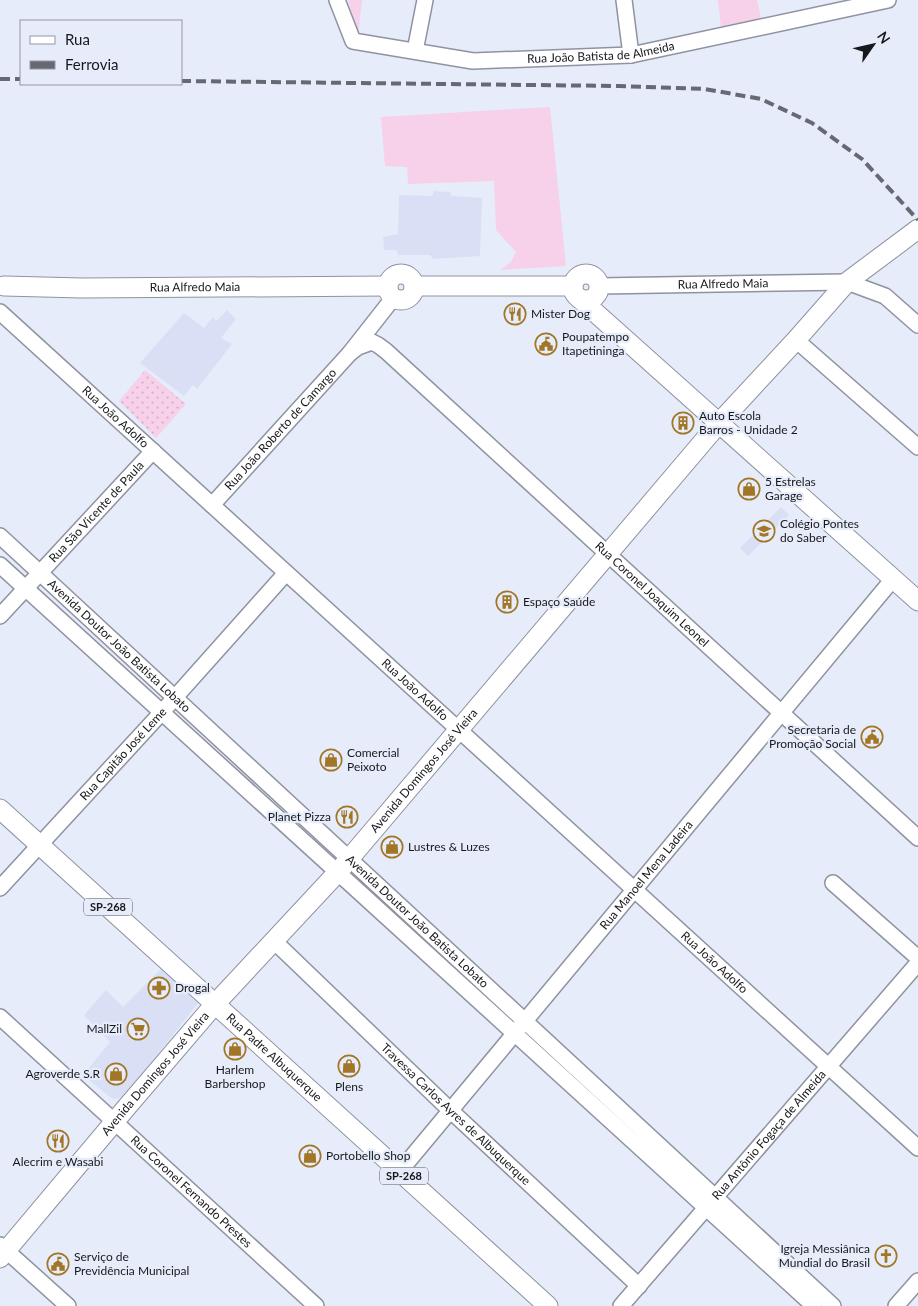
<svg xmlns="http://www.w3.org/2000/svg" width="918" height="1306" font-family="Lato,sans-serif">
  <style>
    .built { fill: #d9e0f5 }
    .grass { fill: #f7d0ea }
    .park { fill: url(#park-dots) }
    .lines { fill: none; stroke-linecap: round; stroke-linejoin: round }
    .minor-casing { stroke: #8f93a0; stroke-width: 18 }
    .major-casing { stroke: #8f93a0; stroke-width: 21 }
    .minor { stroke: #fff; stroke-width: 15 }
    .major { stroke: #fff; stroke-width: 19 }
    .rail { stroke: #676972; stroke-width: 4; stroke-dasharray: 10 5; stroke-linecap: butt }
    .labels { text-anchor: middle; stroke-width: 4.5; stroke-linejoin: round; paint-order: stroke }
    .shield { fill: #e7ecfa; stroke: #55585f; stroke-width: 1 }
    .shield-label { font-size: 11px; font-weight: bold; fill: #17181d }
    .street-label { font-size: 12px; fill: #17181d; stroke: #e7ecfa }
    .poi-label { font-size: 12px; fill: #17181d; stroke: #e7ecfa; text-anchor: start }
  </style>
  <defs>
    <pattern id="park-dots" width="8" height="8" patternUnits="userSpaceOnUse" patternTransform="scale(1.25)"><rect width="8" height="8" fill="#f7d0ea"/><path d="M2 2h.1M6 6h.1" fill="none" stroke="#d3b2c8" stroke-width="1.8" stroke-linecap="round"/></pattern>
  </defs>
  <rect width="100%" height="100%" fill="#e7ecfa"/>
  <path class="built" d="M434,191L450,192L451,196L482,198L480,256L433,259L430,255H398L397,250H384L383,237L398,234L399,195L432,196Z
    M227,310L236,319L221,338L232,344L197,389L193,385L184,396L140,363L184,313L204,328L213,317L216,321Z
    M781,507L789,515L748,556L740,548Z
    M161,969L199,1002L123,1098L114,1099L110,1097L83,1075L110,1042L84,1015L106,990L123,1007Z"/>
  <path class="grass" d="M348,0H362L358,36Z
    M718,0H757L762,23L721,27Z
    M550,107L566,266L500,270L511,262L516,252L496,230L494,181L408,184L407,167L385,166L381,117Z"/>
  <path class="park" d="M145,370L186,404L156,438L119,401Z"/>
  <g class="lines">
    <g class="minor-casing">
      <g id="minor">
        <path id="s1" d="M337,0L353,41L473,61L631,55L888,0"/>
        <path d="M624,0L631,55"/>
        <path d="M415,51L425,0"/>
        <path id="s2" d="M599,286L847,282L885,296L918,325"/>
        <path id="s3" d="M0,312L918,1148"/>
        <path d="M796,340L918,447"/>
        <path id="s4" d="M350,353L358,347L372,342L378,345L386,351L918,838"/>
        <path id="s5" d="M212,505L350,353L394,297"/>
        <path id="s6" d="M0,536L833,1306"/>
        <path d="M0,565L814,1306"/>
        <path id="s7" d="M0,616L153,451"/>
        <path d="M833,883L918,958"/>
        <path id="s8" d="M0,888L162,712L286,573"/>
        <path id="s9" d="M274,941L450,1110L639,1286"/>
        <path id="s10" d="M0,1017L316,1306"/>
        <path id="s11" d="M400,1171L893,579"/>
        <path d="M0,1245L68,1306"/>
        <path id="s12" d="M621,1306L918,963"/>
        <path d="M896,1306L918,1281"/>
      </g>
    </g>
    <g class="major-casing">
      <g id="major">
        <circle cx="586" cy="287" r="13"/>
        <circle cx="401" cy="287" r="13"/>
        <path id="s13" d="M4,286L82,288L388,286"/>
        <path d="M414,286H573"/>
        <path d="M579,298L918,601"/>
        <path id="s14" d="M0,809L548,1306"/>
        <path id="s15" d="M0,1258L126,1108L215,1004L338,872L719,423L796,340L847,282L918,229"/>
      </g>
    </g>
    <use href="#minor" class="minor"/>
    <use href="#major" class="major"/>
    <path class="rail" d="M0,79H21
      M181,81L619,86L705,89L761,99L812,123L862,159L918,220"/>
  </g>
  <defs>
    <g id="restaurant-ring" transform="scale(1.125)"><circle r="9.5" fill="#e7ecfa" stroke="#a27627" stroke-width="1.5"/><path d="M-5-6h1v4h1v-4h1v4h1v-4h1v5L-1.5 .5V6h-2V.5L-5-1ZM5-6V6H3V1.5H1.5Q1.5-4 5-6Z" fill="#a27627"/></g>
    <g id="civic-ring" transform="scale(1.125)"><circle r="9.5" fill="#e7ecfa" stroke="#a27627" stroke-width="1.5"/><path d="M-.6-6.5H3V-4.5H.6V-3L4-1V1h2V6H-6V1h2V-1L-.6-3ZM-1.2 2.5V6h2.4V2.5Z" fill="#a27627"/></g>
    <g id="building-ring" transform="scale(1.125)"><circle r="9.5" fill="#e7ecfa" stroke="#a27627" stroke-width="1.5"/><path d="M-4-6H4V6H1V3H-1V6H-4ZM-2.5-4.3h1.7v1.8h-1.7ZM.8-4.3h1.7v1.8H.8ZM-2.5-1h1.7V.8h-1.7ZM.8-1h1.7V.8H.8Z" fill="#a27627"/></g>
    <g id="shop-ring" transform="scale(1.125)"><circle r="9.5" fill="#e7ecfa" stroke="#a27627" stroke-width="1.5"/><path d="M-5-2.5h2.3a2.7 3.5 0 0 1 5.4 0H5L5.5 6h-11ZM-1.5-2.5h3a1.5 2.3 0 0 0-3 0Z" fill="#a27627"/></g>
    <g id="school-ring" transform="scale(1.125)"><circle r="9.5" fill="#e7ecfa" stroke="#a27627" stroke-width="1.5"/><path d="M0-5L7-2L0 1L-7-2ZM-4 1L0 2.5L4 1V4Q0 6-4 4Z" fill="#a27627"/></g>
    <g id="pharmacy-ring" transform="scale(1.125)"><circle r="9.5" fill="#e7ecfa" stroke="#a27627" stroke-width="1.5"/><path d="M-2-6h4v4h4v4h-4v4h-4v-4h-4v-4h4Z" fill="#a27627"/></g>
    <g id="supermarket-ring" transform="scale(1.125)"><circle r="9.5" fill="#e7ecfa" stroke="#a27627" stroke-width="1.5"/><path d="M-6-5.5h2.5l.6 2H6L4.5 2H-2.5L-4.4-4H-6ZM-1.5 3.2a1.3 1.3 0 1 0 .1 0ZM3 3.2a1.3 1.3 0 1 0 .1 0Z" fill="#a27627"/></g>
    <g id="church-ring" transform="scale(1.125)"><circle r="9.5" fill="#e7ecfa" stroke="#a27627" stroke-width="1.5"/><path d="M-1.2-6h2.4v3.5h3.3v2.4h-3.3V6h-2.4V-.1h-3.3v-2.4h3.3Z" fill="#a27627"/></g>
  </defs>
  <g fill-rule="evenodd">
    <use href="#restaurant-ring" x="515" y="314"/>
    <use href="#civic-ring" x="546" y="344"/>
    <use href="#building-ring" x="683" y="423"/>
    <use href="#shop-ring" x="749" y="489"/>
    <use href="#school-ring" x="764" y="531"/>
    <use href="#building-ring" x="507" y="602"/>
    <use href="#civic-ring" x="872" y="737"/>
    <use href="#shop-ring" x="331" y="760"/>
    <use href="#restaurant-ring" x="347" y="817"/>
    <use href="#shop-ring" x="392" y="847"/>
    <use href="#pharmacy-ring" x="159" y="988"/>
    <use href="#supermarket-ring" x="138" y="1029"/>
    <use href="#shop-ring" x="235" y="1049"/>
    <use href="#shop-ring" x="349" y="1066"/>
    <use href="#shop-ring" x="116" y="1074"/>
    <use href="#restaurant-ring" x="58" y="1141"/>
    <use href="#shop-ring" x="310" y="1156"/>
    <use href="#church-ring" x="886" y="1256"/>
    <use href="#civic-ring" x="58" y="1264"/>
  </g>
  <g class="labels">
    <g class="shield">
      <rect x="84" y="898.5" width="48" height="17" rx="4"/>
      <rect x="380" y="1167.5" width="48" height="17" rx="4"/>
    </g>
    <g class="shield-label">
      <text x="108" y="911">SP-268</text>
      <text x="404" y="1180">SP-268</text>
    </g>
    <g class="street-label">
      <text dy="4" stroke="none"><textPath href="#s1" startOffset="294">Rua João Batista de Almeida</textPath></text>
      <text dy="4" stroke="none"><textPath href="#s2" startOffset="124">Rua Alfredo Maia</textPath></text>
      <text dy="4" stroke="none"><textPath href="#s13" startOffset="191">Rua Alfredo Maia</textPath></text>
      <text dy="4" stroke="none"><textPath href="#s3" startOffset="156">Rua João Adolfo</textPath></text>
      <text dy="4" stroke="none"><textPath href="#s5" startOffset="102">Rua João Roberto de Camargo</textPath></text>
      <text dy="4" stroke="none"><textPath href="#s7" startOffset="142">Rua São Vicente de Paula</textPath></text>
      <text dy="4" stroke="none"><textPath href="#s4" startOffset="402">Rua Coronel Joaquim Leonel</textPath></text>
      <text dy="4" stroke="none"><textPath href="#s6" startOffset="162">Avenida Doutor João Batista Lobato</textPath></text>
      <text dy="4" stroke="none"><textPath href="#s3" startOffset="561">Rua João Adolfo</textPath></text>
      <text dy="4" stroke="none"><textPath href="#s8" startOffset="182">Rua Capitão José Leme</textPath></text>
      <text dy="4" stroke="none"><textPath href="#s15" startOffset="646">Avenida Domingos José Vieira</textPath></text>
      <text dy="4" stroke="none"><textPath href="#s11" startOffset="385">Rua Manoel Mena Ladeira</textPath></text>
      <text dy="4" stroke="none"><textPath href="#s6" startOffset="568">Avenida Doutor João Batista Lobato</textPath></text>
      <text dy="4" stroke="none"><textPath href="#s3" startOffset="966">Rua João Adolfo</textPath></text>
      <text dy="4" stroke="none"><textPath href="#s14" startOffset="370">Rua Padre Albuquerque</textPath></text>
      <text dy="4" stroke="none"><textPath href="#s15" startOffset="241">Avenida Domingos José Vieira</textPath></text>
      <text dy="4" stroke="none"><textPath href="#s9" startOffset="251">Travessa Carlos Ayres de Albuquerque</textPath></text>
      <text dy="4" stroke="none"><textPath href="#s12" startOffset="226">Rua Antônio Fogaça de Almeida</textPath></text>
      <text dy="4" stroke="none"><textPath href="#s10" startOffset="259">Rua Coronel Fernando Prestes</textPath></text>
    </g>
    <g class="poi-label">
      <text x="531" y="318">Mister Dog</text>
      <text x="562" y="341">Poupatempo<tspan x="562" dy="14">Itapetininga</tspan></text>
      <text x="699" y="420">Auto Escola<tspan x="699" dy="14">Barros - Unidade 2</tspan></text>
      <text x="765" y="486">5 Estrelas<tspan x="765" dy="14">Garage</tspan></text>
      <text x="780" y="528">Colégio Pontes<tspan x="780" dy="14">do Saber</tspan></text>
      <text x="523" y="606">Espaço Saúde</text>
      <text x="856" y="734" text-anchor="end">Secretaria de<tspan x="856" dy="14">Promoção Social</tspan></text>
      <text x="347" y="757">Comercial<tspan x="347" dy="14">Peixoto</tspan></text>
      <text x="331" y="821" text-anchor="end">Planet Pizza</text>
      <text x="408" y="851">Lustres &amp; Luzes</text>
      <text x="175" y="992">Drogal</text>
      <text x="122" y="1033" text-anchor="end">MallZil</text>
      <text x="235" y="1074" text-anchor="middle">Harlem<tspan x="235" dy="14">Barbershop</tspan></text>
      <text x="100" y="1078" text-anchor="end">Agroverde S.R</text>
      <text x="349" y="1091" text-anchor="middle">Plens</text>
      <text x="326" y="1160">Portobello Shop</text>
      <text x="58" y="1166" text-anchor="middle">Alecrim e Wasabi</text>
      <text x="870" y="1253" text-anchor="end">Igreja Messiânica<tspan x="870" dy="14">Mundial do Brasil</tspan></text>
      <text x="74" y="1261">Serviço de<tspan x="74" dy="14">Previdência Municipal</tspan></text>
    </g>
  </g>
  <rect x="20" y="20" width="162" height="65" fill="#e7ecfa" stroke="#9497a2"/>
  <rect x="30" y="36" width="25" height="8" fill="#ffffff" stroke="#9497a2"/>
  <text x="65" y="45" font-size="15" fill="#17181d">Rua</text>
  <rect x="30" y="61" width="25" height="8" fill="#676972" stroke="#9497a2"/>
  <text x="65" y="70" font-size="15" fill="#17181d">Ferrovia</text>
  <g transform="translate(873 45) rotate(56)" stroke="#e7ecfa" stroke-width="4" paint-order="stroke">
  <path d="M0-4L9 19L0 12L-9 19Z" fill="#17181d"/>
  <text y="-8" font-size="14" font-weight="bold" text-anchor="middle" fill="#17181d">N</text>
  </g>
</svg>
